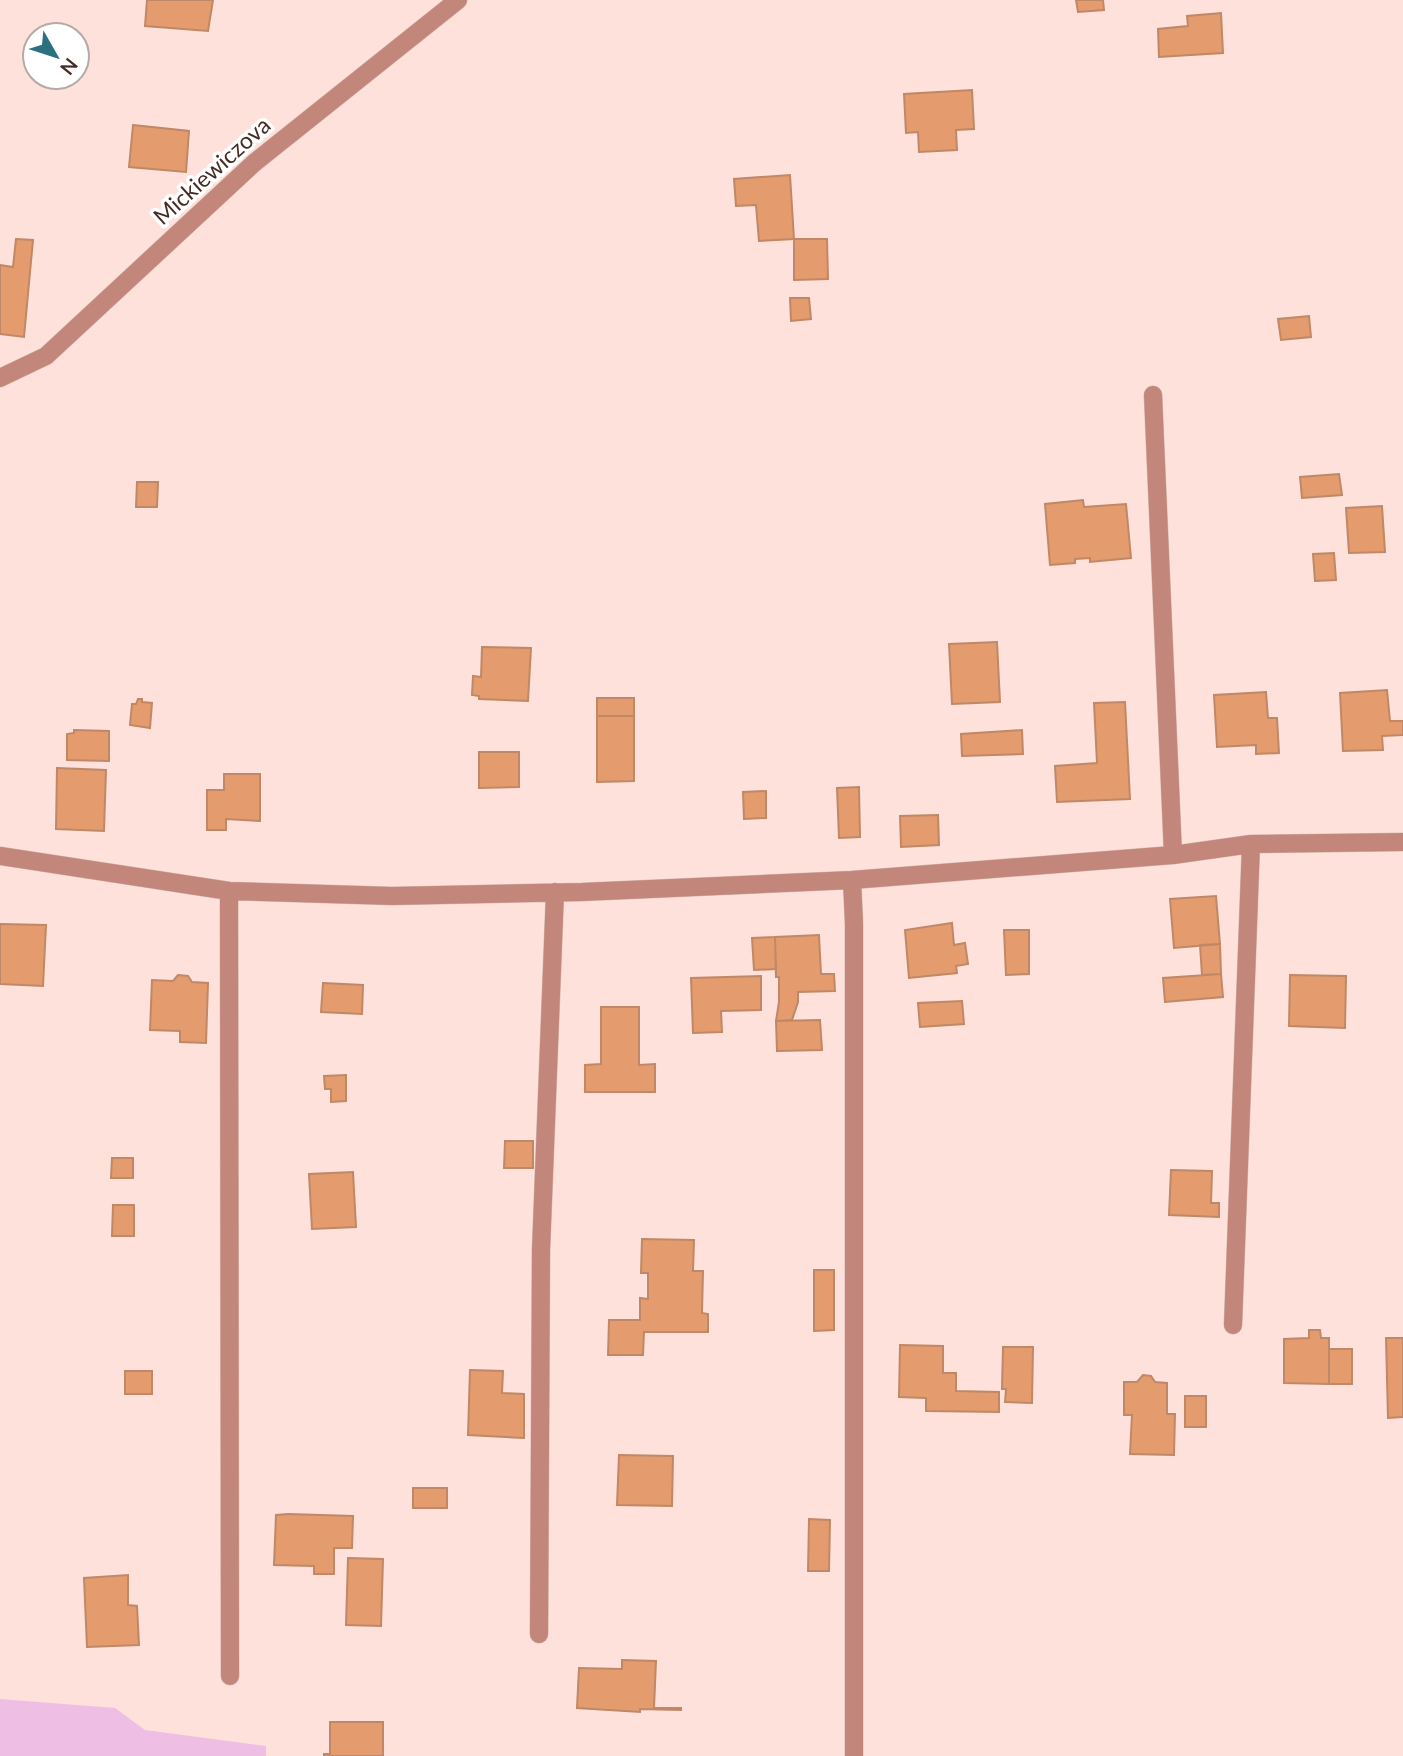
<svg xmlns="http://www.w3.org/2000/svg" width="1403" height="1756" font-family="Lato,sans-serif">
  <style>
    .green { fill: #eebee5 }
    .building { fill: #e49b6d; stroke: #c08866; stroke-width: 2 }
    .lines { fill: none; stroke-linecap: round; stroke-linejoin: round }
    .minor-casing { stroke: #d9bdb7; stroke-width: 19 }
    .minor { stroke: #c2877a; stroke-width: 18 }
    .labels { text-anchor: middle; stroke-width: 7; stroke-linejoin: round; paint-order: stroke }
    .street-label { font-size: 23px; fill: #462b25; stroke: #fff }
  </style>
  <rect width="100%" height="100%" fill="#fee1db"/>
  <path class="green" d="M0,1699L115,1708L145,1730L266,1746V1756H0Z"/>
  <path class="building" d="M147,0H213L208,31L145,26Z
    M1076,0H1103L1104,10L1078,12Z
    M1221,13L1223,53L1159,57L1158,29L1188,26L1187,16Z
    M972,90L974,129L956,130L957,150L919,152L918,132L906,133L904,94Z
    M133,125L189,131L186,172L129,167Z
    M790,175L794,239L759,241L756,205L736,206L734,179Z
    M16,239L33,240L24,337L0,334V265L13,267Z
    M794,239H827L828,279L794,280Z
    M790,298H809L811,319L791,321Z
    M1309,316L1311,337L1281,340L1278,319Z
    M1339,474L1342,495L1302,498L1300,477Z
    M137,482H158L157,507H136Z
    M1083,500L1084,507L1126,504L1131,558L1090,562V558L1075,559V563L1050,565L1045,504Z
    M1382,506L1385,552L1349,553L1346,508Z
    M1334,553L1336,580L1315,581L1313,554Z
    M997,642L1000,702L952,704L949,644Z
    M482,647L531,648L528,701L479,699V696L472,695L473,676L481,677Z
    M1387,690L1390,721H1403V735L1382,736L1383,750L1343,751L1340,693Z
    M1266,692L1268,718H1277L1279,753L1256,754V745L1217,747L1214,695Z
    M597,698H634V716H597Z
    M138,699H142V702L152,703L150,728L130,725L132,704H136Z
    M1125,702L1130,799L1057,802L1055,766L1097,763L1094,703Z
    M597,716H634V781L597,782Z
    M74,730L109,731V761L67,760V734L74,733Z
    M1022,730L1023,754L962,756L961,734Z
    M479,752H519V787L479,788Z
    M57,768L106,770L104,831L56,829Z
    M224,774H260V821L226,819V830H207V790H224Z
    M859,787L860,837L839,838L837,788Z
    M766,791V818L744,819L743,792Z
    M938,815L939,845L901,847L900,816Z
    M1216,896L1220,944L1174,948L1170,899Z
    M952,923L954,945L965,943L968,964L956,966L957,973L909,978L905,930Z
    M0,924L46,925L43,986L0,984Z
    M1004,930H1029V974L1006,975Z
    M819,935L821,974H834L835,991L798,992V1002L792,1020L776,1021L779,1002V977H776L775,937Z
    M775,937L776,969L754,970L752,938Z
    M1220,944L1221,974L1202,975L1200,945Z
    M1221,974L1223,997L1165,1002L1163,978Z
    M178,975L188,976L192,982L208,983L206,1043L180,1042V1031L150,1030L152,980L173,981Z
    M1290,975L1346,976L1345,1028L1289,1026Z
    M761,976V1010L721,1011L722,1032L693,1033L691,978Z
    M323,983L363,985L362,1014L321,1012Z
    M962,1001L964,1024L920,1027L918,1003Z
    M601,1007H639V1065L655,1064V1092H585V1065L601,1064Z
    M820,1020L822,1050L777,1051L776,1021Z
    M346,1075V1101L331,1102V1089H325L324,1076Z
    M505,1141H533V1168H504Z
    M112,1158H133V1178H111Z
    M1171,1170L1212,1171L1211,1203H1219V1217L1169,1215Z
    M353,1172L356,1227L312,1229L309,1174Z
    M113,1205H134V1236H112Z
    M642,1239L694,1240L693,1271H703L702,1313L708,1314V1332H644L643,1355H608L609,1320H640V1298L648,1299V1273H641Z
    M814,1270H834V1330L814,1331Z
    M1309,1330H1320L1321,1338H1329V1384L1284,1383V1339L1309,1338Z
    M1386,1338H1403V1417L1388,1418Z
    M900,1345L943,1346V1373H956V1391L999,1392V1412L926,1411V1398L899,1397Z
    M1003,1347H1033L1032,1403L1005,1402L1006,1389H1002Z
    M1329,1349H1352V1384H1329Z
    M470,1370L503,1371L502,1393L524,1394V1438L468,1435Z
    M125,1371H152V1394H125Z
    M1143,1375L1151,1376L1155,1382L1167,1383V1414H1175L1174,1455L1130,1454L1132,1415H1124V1382H1137Z
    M1185,1396H1206V1427H1185Z
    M619,1455L673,1456L672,1506L617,1505Z
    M413,1488H447V1508H413Z
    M288,1514L353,1516L352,1548H334V1574H314V1566L274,1565L276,1515Z
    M809,1519L830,1520L829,1571H808Z
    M348,1558L383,1559L381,1626L346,1625Z
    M128,1575V1605L137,1606L139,1645L87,1647L84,1578Z
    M622,1660L656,1661L654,1708H681V1710L640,1709V1712L577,1708L579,1668L622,1669Z
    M330,1722H383V1756H324V1754H330Z"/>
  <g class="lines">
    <g class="minor-casing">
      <path id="minor" d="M0,378L46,356L254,163L458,0
        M1153,395L1173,855
        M0,856L229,891L392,896L582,892L852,880L1173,855L1251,844L1403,842
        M852,880L854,924V1756
        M229,891L230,1676
        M1233,1325L1251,844
        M539,1634L541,1250L555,892"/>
    </g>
    <use href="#minor" class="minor"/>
  </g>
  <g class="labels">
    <g class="street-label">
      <text transform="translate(212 171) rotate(-42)" y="8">Mickiewiczova</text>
    </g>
  </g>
  <g transform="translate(56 56) rotate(129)"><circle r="33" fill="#ffffff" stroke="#b5aaa8" stroke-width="2"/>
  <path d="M0-5L12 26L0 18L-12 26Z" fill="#2b717f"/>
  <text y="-10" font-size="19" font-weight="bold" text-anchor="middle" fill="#462b25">N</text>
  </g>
</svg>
